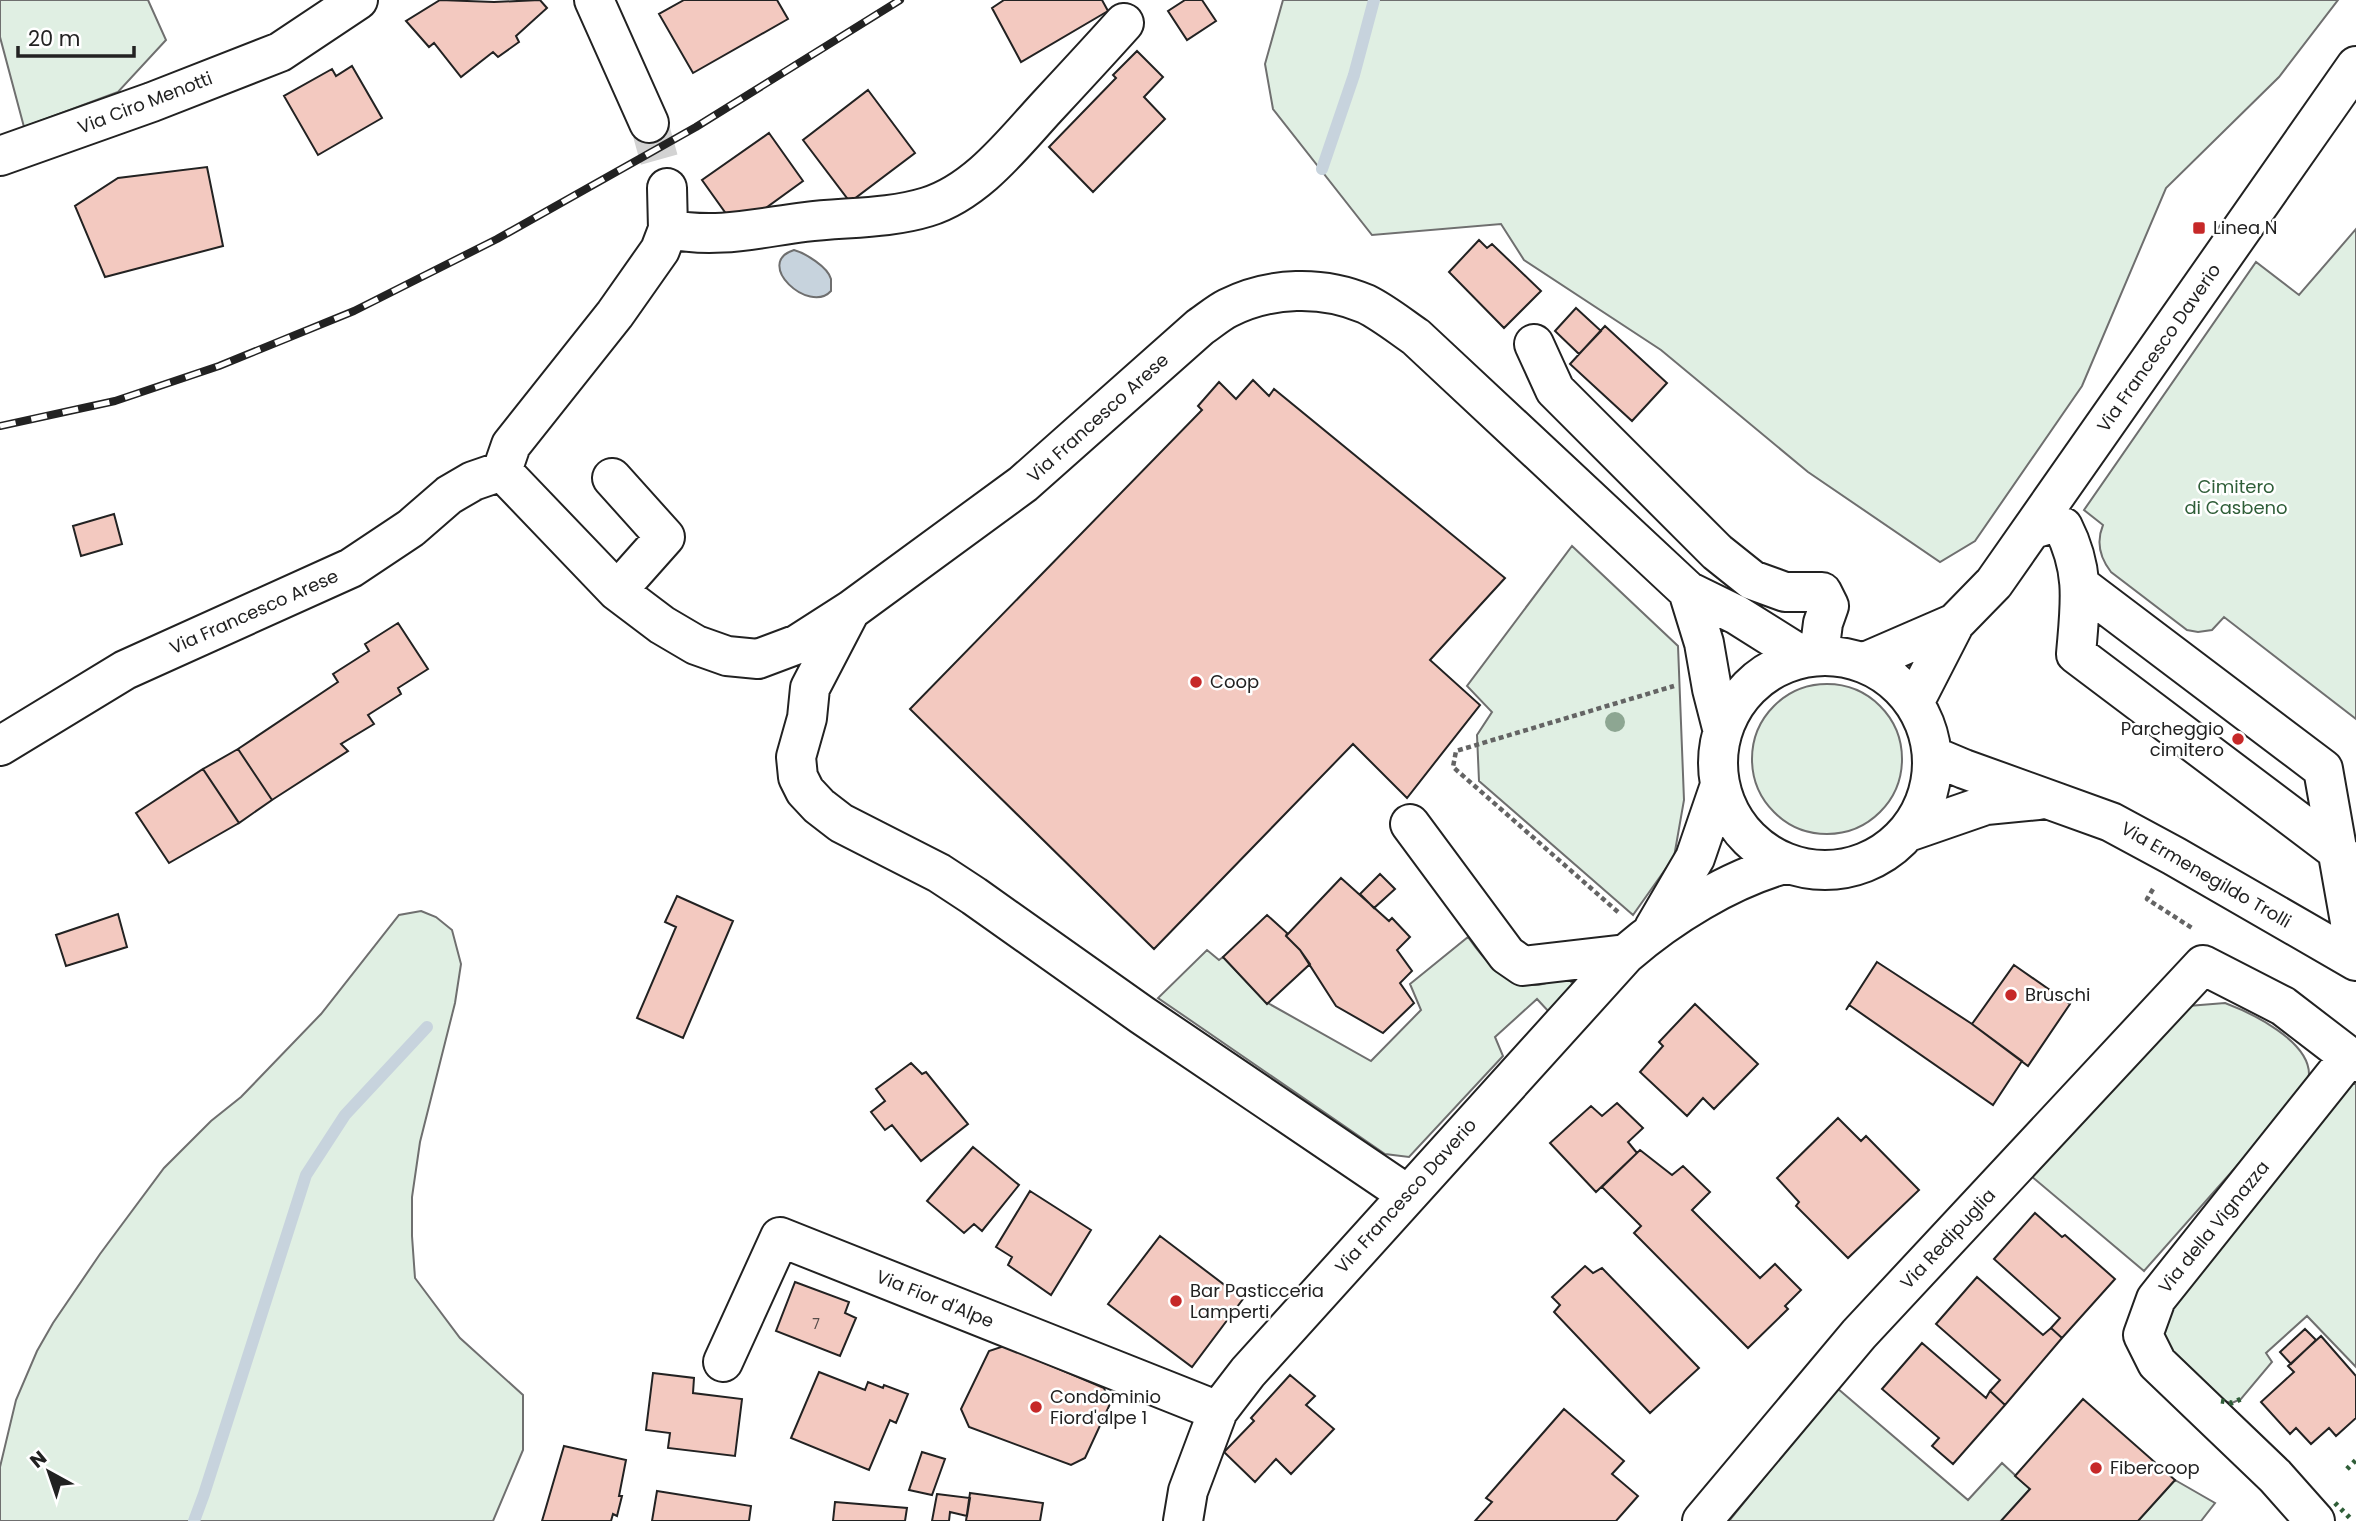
<svg xmlns="http://www.w3.org/2000/svg" width="2356" height="1521" font-family="Poppins,sans-serif">
  <style>
    .green { fill: #e0efe3; stroke: #6f6f6f; stroke-width: 2 }
    .water { fill: #c7d3dd; stroke: #6f6f6f; stroke-width: 2 }
    .lines { fill: none; stroke-linecap: round; stroke-linejoin: round }
    .stream { stroke: #c7d3dd; stroke-width: 12 }
    .building { fill: #f3c9c0; stroke: #222; stroke-width: 2 }
    .minor-tunnel { stroke: #d3d3d3; stroke-width: 38; stroke-dasharray: 38 19; stroke-linecap: butt }
    .minor-casing { stroke: #222; stroke-width: 42 }
    .path { stroke: #646464; stroke-width: 4.5; stroke-dasharray: 5 3.5; stroke-linecap: butt }
    .minor { stroke: #fff; stroke-width: 38 }
    .rail-casing { stroke: #222; stroke-width: 8 }
    .rail { stroke: #fff; stroke-width: 5; stroke-dasharray: 16; stroke-linecap: butt }
    .hedge { stroke: #2f5e38; stroke-width: 5; stroke-dasharray: 3.5 5; stroke-linecap: butt }
    .tree { fill: #8da692 }
    .poi-dot { fill: #c62828; stroke: #fff; stroke-width: 2.5 }
    .labels { text-anchor: middle; stroke-width: 5; stroke-linejoin: round; paint-order: stroke }
    .number-label { font-size: 14px; fill: #564c4a }
    .street-label { font-size: 18px; fill: #222; stroke: #fff }
    .poi-label { font-size: 18px; fill: #222; stroke: #fff; text-anchor: start }
    .park-label { font-size: 18px; fill: #2f5e38; stroke: #fff }
  </style>
  <rect width="100%" height="100%" fill="#fff"/>
  <path class="green" d="M0,0H148L166,40L118,92L24,127L0,37Z
    M1283,0H2338L2279,77L2166,188L2082,386L1975,541L1940,562L1808,472L1661,350L1524,260L1501,224L1372,235L1273,109L1265,64Z
    M2356,229V719L2224,617L2212,630L2198,632L2187,630L2111,572C2100,558 2096,542 2103,525L2084,510L2256,262L2299,295Z
    M1572,546L1678,646L1684,800L1674,857L1633,915L1479,781L1477,735L1492,712L1467,686Z
    M1752 759a75 75 0 1 1 150 0a75 75 0 1 1-150 0Z
    M421,911L436,917L452,930L461,964L455,1003L420,1142L412,1197V1236L415,1278L460,1338L523,1395V1450L493,1521H0V1467L16,1400L37,1351L53,1323L100,1254L164,1168L211,1121L241,1097L321,1014L399,915Z
    M1468,937C1484,960 1503,983 1534,985C1543,986 1556,979 1566,976L1573,984L1549,1012L1537,999L1495,1037L1503,1056L1409,1157L1385,1154L1158,998L1207,950L1219,960L1223,957L1266,1002L1371,1061L1421,1010L1410,984Z
    M2225,1003C2252,1013 2309,1041 2309,1074C2308,1079 2305,1085 2304,1090L2144,1271L2030,1175L2188,1006Z
    M2349,1084H2356V1367L2307,1316L2266,1353L2272,1362L2241,1399L2232,1403L2215,1399L2169,1348L2158,1323Z
    M1837,1388L1968,1500L2002,1463L2030,1489L2001,1521H1729Z
    M2175,1480L2215,1503L2201,1521H2138Z"/>
  <path class="water" d="M794,250C805,253 828,267 831,279C831,281 831,289 831,291C809,315 753,263 794,250Z"/>
  <g class="lines">
    <path class="stream" d="M1322,169L1354,75L1374,0
      M194,1521L204,1494L306,1175L345,1115L427,1027"/>
  </g>
  <path class="building" d="M440,0L494,2L540,0L547,8L516,36L519,42L498,57L493,52L461,77L434,43L429,47L406,21Z
    M684,0H777L788,19L693,73L659,14Z
    M1004,0H1102L1108,11L1021,62L992,8Z
    M1185,0H1202L1216,21L1187,40L1168,11Z
    M1137,51L1163,77L1144,97L1165,119L1093,192L1049,147L1116,78L1113,75Z
    M352,66L382,118L318,155L284,96L332,69L336,76Z
    M868,90L915,153L850,202L803,140Z
    M769,133L803,181L737,229L702,180Z
    M207,167L223,246L105,277L75,206L118,178Z
    M1479,240L1487,248L1492,244L1541,291L1504,328L1449,272Z
    M1576,308L1601,331L1579,354L1555,331Z
    M1605,326L1667,383L1632,421L1570,364Z
    M1253,380L1269,396L1274,389L1505,578L1430,660L1480,705L1407,798L1353,744L1154,949L910,709L1202,410L1198,406L1219,382L1236,399Z
    M114,514L122,544L81,556L73,526Z
    M398,623L428,669L398,688L401,694L368,715L374,724L341,744L348,751L272,800L238,749L338,682L333,674L369,651L365,644Z
    M238,749L272,800L239,823L203,769Z
    M203,769L239,823L169,863L136,813Z
    M1380,874L1395,889L1374,908L1360,894Z
    M1341,878L1389,921L1392,918L1410,937L1397,950L1412,971L1400,983L1414,1003L1383,1033L1336,1006L1300,950L1286,936Z
    M677,896L733,921L683,1038L637,1018L676,927L665,922Z
    M118,914L127,947L66,966L56,935Z
    M1267,915L1287,933L1286,936L1300,950L1310,964L1267,1004L1223,957Z
    M1877,962L1972,1024L2022,1061L1993,1105L1849,1005L1846,1010Z
    M2014,965L2070,1004L2028,1066L1972,1024Z
    M1695,1004L1758,1064L1714,1109L1703,1098L1687,1116L1640,1072L1663,1046L1659,1042Z
    M911,1063L922,1074L926,1072L968,1124L921,1161L892,1125L885,1130L871,1112L885,1101L876,1089Z
    M1617,1103L1643,1128L1628,1142L1637,1153L1596,1192L1550,1143L1591,1106L1602,1116Z
    M1838,1118L1861,1141L1866,1136L1919,1190L1848,1258L1796,1206L1799,1202L1777,1178Z
    M973,1147L1019,1185L982,1231L974,1224L964,1233L927,1201Z
    M1640,1150L1672,1175L1683,1166L1710,1192L1692,1210L1760,1278L1775,1264L1801,1290L1785,1306L1788,1309L1748,1348L1634,1233L1641,1226L1602,1187Z
    M1030,1191L1091,1230L1051,1295L1008,1265L1012,1257L996,1247Z
    M2035,1213L2062,1237L2065,1235L2115,1279L2062,1338L2051,1328L2060,1318L1994,1259Z
    M1160,1236L1243,1299L1192,1367L1108,1304Z
    M1585,1266L1593,1273L1602,1268L1699,1368L1650,1413L1554,1312L1560,1305L1552,1297Z
    M1977,1277L2043,1335L2051,1328L2062,1338L2005,1405L1990,1391L2000,1380L1936,1324Z
    M795,1282L849,1302L845,1313L856,1318L840,1356L776,1331Z
    M2305,1329L2316,1340L2291,1364L2280,1352Z
    M2321,1336L2356,1376V1418L2336,1436L2329,1428L2311,1444L2296,1428L2290,1434L2261,1402L2294,1372L2288,1366Z
    M1922,1343L1986,1398L1990,1391L2005,1405L1953,1464L1932,1446L1939,1438L1882,1389Z
    M1004,1346L1104,1388L1110,1404L1085,1458L1071,1465L969,1427L961,1409L989,1351Z
    M819,1372L865,1390L868,1382L883,1388L884,1385L908,1394L896,1423L890,1420L869,1470L791,1438Z
    M653,1373L694,1378L693,1393L742,1399L735,1456L668,1448L670,1433L646,1430Z
    M1290,1375L1315,1396L1306,1405L1334,1429L1291,1474L1276,1459L1255,1482L1224,1452L1254,1421L1251,1418Z
    M2083,1399L2175,1480L2138,1521H2001L2030,1489L2015,1476Z
    M1564,1409L1624,1461L1612,1474L1638,1496L1616,1521H1475L1492,1502L1486,1498Z
    M564,1446L626,1460L619,1496H622L617,1516L613,1514L611,1521H542Z
    M922,1452L945,1459L932,1495L909,1490Z
    M657,1491L751,1506L749,1521H652Z
    M970,1493L1043,1503L1040,1521H966Z
    M937,1494L970,1498L967,1516L950,1512L949,1521H932Z
    M835,1502L907,1508L905,1521H833Z"/>
  <g class="lines">
    <path class="minor-tunnel" d="M649,123L667,188"/>
    <g class="minor-casing">
      <path id="minor" d="M594,0L649,123
        M0,156L152,102L280,52L358,0
        M668,229C717,239 757,228 805,222C845,217 888,219 927,207C976,192 1012,145 1045,109C1071,81 1098,52 1124,23
        M1534,344L1555,390L1717,552L1752,580L1785,592H1822L1829,606L1823,623L1819,654
        M502,471L617,591L662,625L696,645L727,656L758,659L798,644L851,610L1023,484L1200,327C1209,321 1218,313 1228,308C1270,287 1322,285 1366,304C1384,313 1400,326 1416,337L1688,591L1737,615L1804,657
        M502,471L511,445L615,314L660,250L668,229L667,188
        M612,478L665,537L617,591
        M2033,529L2049,524L2063,527C2086,572 2080,606 2076,654L2340,853
        M2081,586L2323,769L2356,956
        M1688,591L1704,643L1712,689L1722,728
        M848,615L810,688L807,718L796,757L798,777L805,791L819,806L841,823L939,873L974,896L1142,1015L1408,1195
        M1718 763a107 107 0 1 1 214 0a107 107 0 1 1-214 0Z
        M1865,662L1955,623
        M1915,701L1955,623L1994,583L2356,66
        M0,746L125,670L351,568L411,528L449,495L473,481L502,471
        M1933,756L1964,769L2111,822L2174,856L2356,961
        M1410,824L1507,955L1523,966L1626,954
        M1908,832L1986,805L2038,800
        M1654,928L1695,858L1719,788
        M723,1362L780,1237L1218,1411
        M1183,1521L1188,1491L1218,1411L1248,1372L1626,954C1670,916 1728,880 1784,864
        M1702,1521L1859,1334L2203,965L2283,1006L2356,1062
        M2315,1521L2275,1476L2157,1363L2143,1335L2156,1299L2349,1057"/>
    </g>
    <path class="path" d="M2153,889L2147,899L2192,928
      M1618,912L1453,767L1456,751L1674,686"/>
    <use href="#minor" class="minor"/>
    <g class="rail-casing">
      <path id="rail" d="M0,426L115,401L219,366L354,311L497,239L696,127L900,0"/>
    </g>
    <use href="#rail" class="rail"/>
    <path class="hedge" d="M2221,1401L2232,1403L2241,1399
      M2347,1469L2356,1460
      M2335,1503L2353,1521"/>
  </g>
  <circle class="tree" cx="1615" cy="722" r="10"/>
  <g class="poi-dot">
    <rect x="2192" y="221" width="14" height="14" rx="3.5"/>
    <circle cx="1196" cy="682" r="7"/>
    <circle cx="2238" cy="739" r="7"/>
    <circle cx="2011" cy="995" r="7"/>
    <circle cx="1176" cy="1301" r="7"/>
    <circle cx="1036" cy="1407" r="7"/>
    <circle cx="2096" cy="1468" r="7"/>
  </g>
  <g class="labels">
    <g class="number-label">
      <text x="816" y="1329">7</text>
    </g>
    <g class="street-label">
      <text transform="translate(145 103) rotate(-21)" y="6">Via Ciro Menotti</text>
      <text transform="translate(2159 348) rotate(-55)" y="6">Via Francesco Daverio</text>
      <text transform="translate(1098 418) rotate(-42)" y="6">Via Francesco Arese</text>
      <text transform="translate(254 612) rotate(-24)" y="6">Via Francesco Arese</text>
      <text transform="translate(2206 875) rotate(30)" y="6">Via Ermenegildo Trolli</text>
      <text transform="translate(1406 1196) rotate(-48)" y="6">Via Francesco Daverio</text>
      <text transform="translate(2214 1227) rotate(-51)" y="6">Via della Vignazza</text>
      <text transform="translate(1948 1239) rotate(-47)" y="6">Via Redipuglia</text>
      <text transform="translate(935 1299) rotate(22)" y="6">Via Fior d'Alpe</text>
    </g>
    <g class="poi-label">
      <text x="2213" y="234">Linea N</text>
      <text x="1210" y="688">Coop</text>
      <text x="2224" y="735" text-anchor="end">Parcheggio<tspan x="2224" dy="21">cimitero</tspan></text>
      <text x="2025" y="1001">Bruschi</text>
      <text x="1190" y="1297">Bar Pasticceria<tspan x="1190" dy="21">Lamperti</tspan></text>
      <text x="1050" y="1403">Condominio<tspan x="1050" dy="21">Fiord'alpe 1</tspan></text>
      <text x="2110" y="1474">Fibercoop</text>
    </g>
    <g class="park-label">
      <text x="2236" y="493">Cimitero<tspan x="2236" dy="21">di Casbeno</tspan></text>
    </g>
  </g>
  <g transform="translate(49 1472) rotate(320)" stroke="#ffffff" stroke-width="5" paint-order="stroke">
  <path d="M0-5L12 26L0 18L-12 26Z" fill="#222222"/>
  <text y="-10" font-size="19" font-weight="bold" text-anchor="middle" fill="#222222">N</text>
  </g>
  <path d="M18 46v10h116v-10" fill="none" stroke="#222222" stroke-width="3.5"/>
  <text x="28" y="46" font-size="21" fill="#222222" stroke="#ffffff" stroke-width="5" paint-order="stroke">20 m</text>
</svg>
